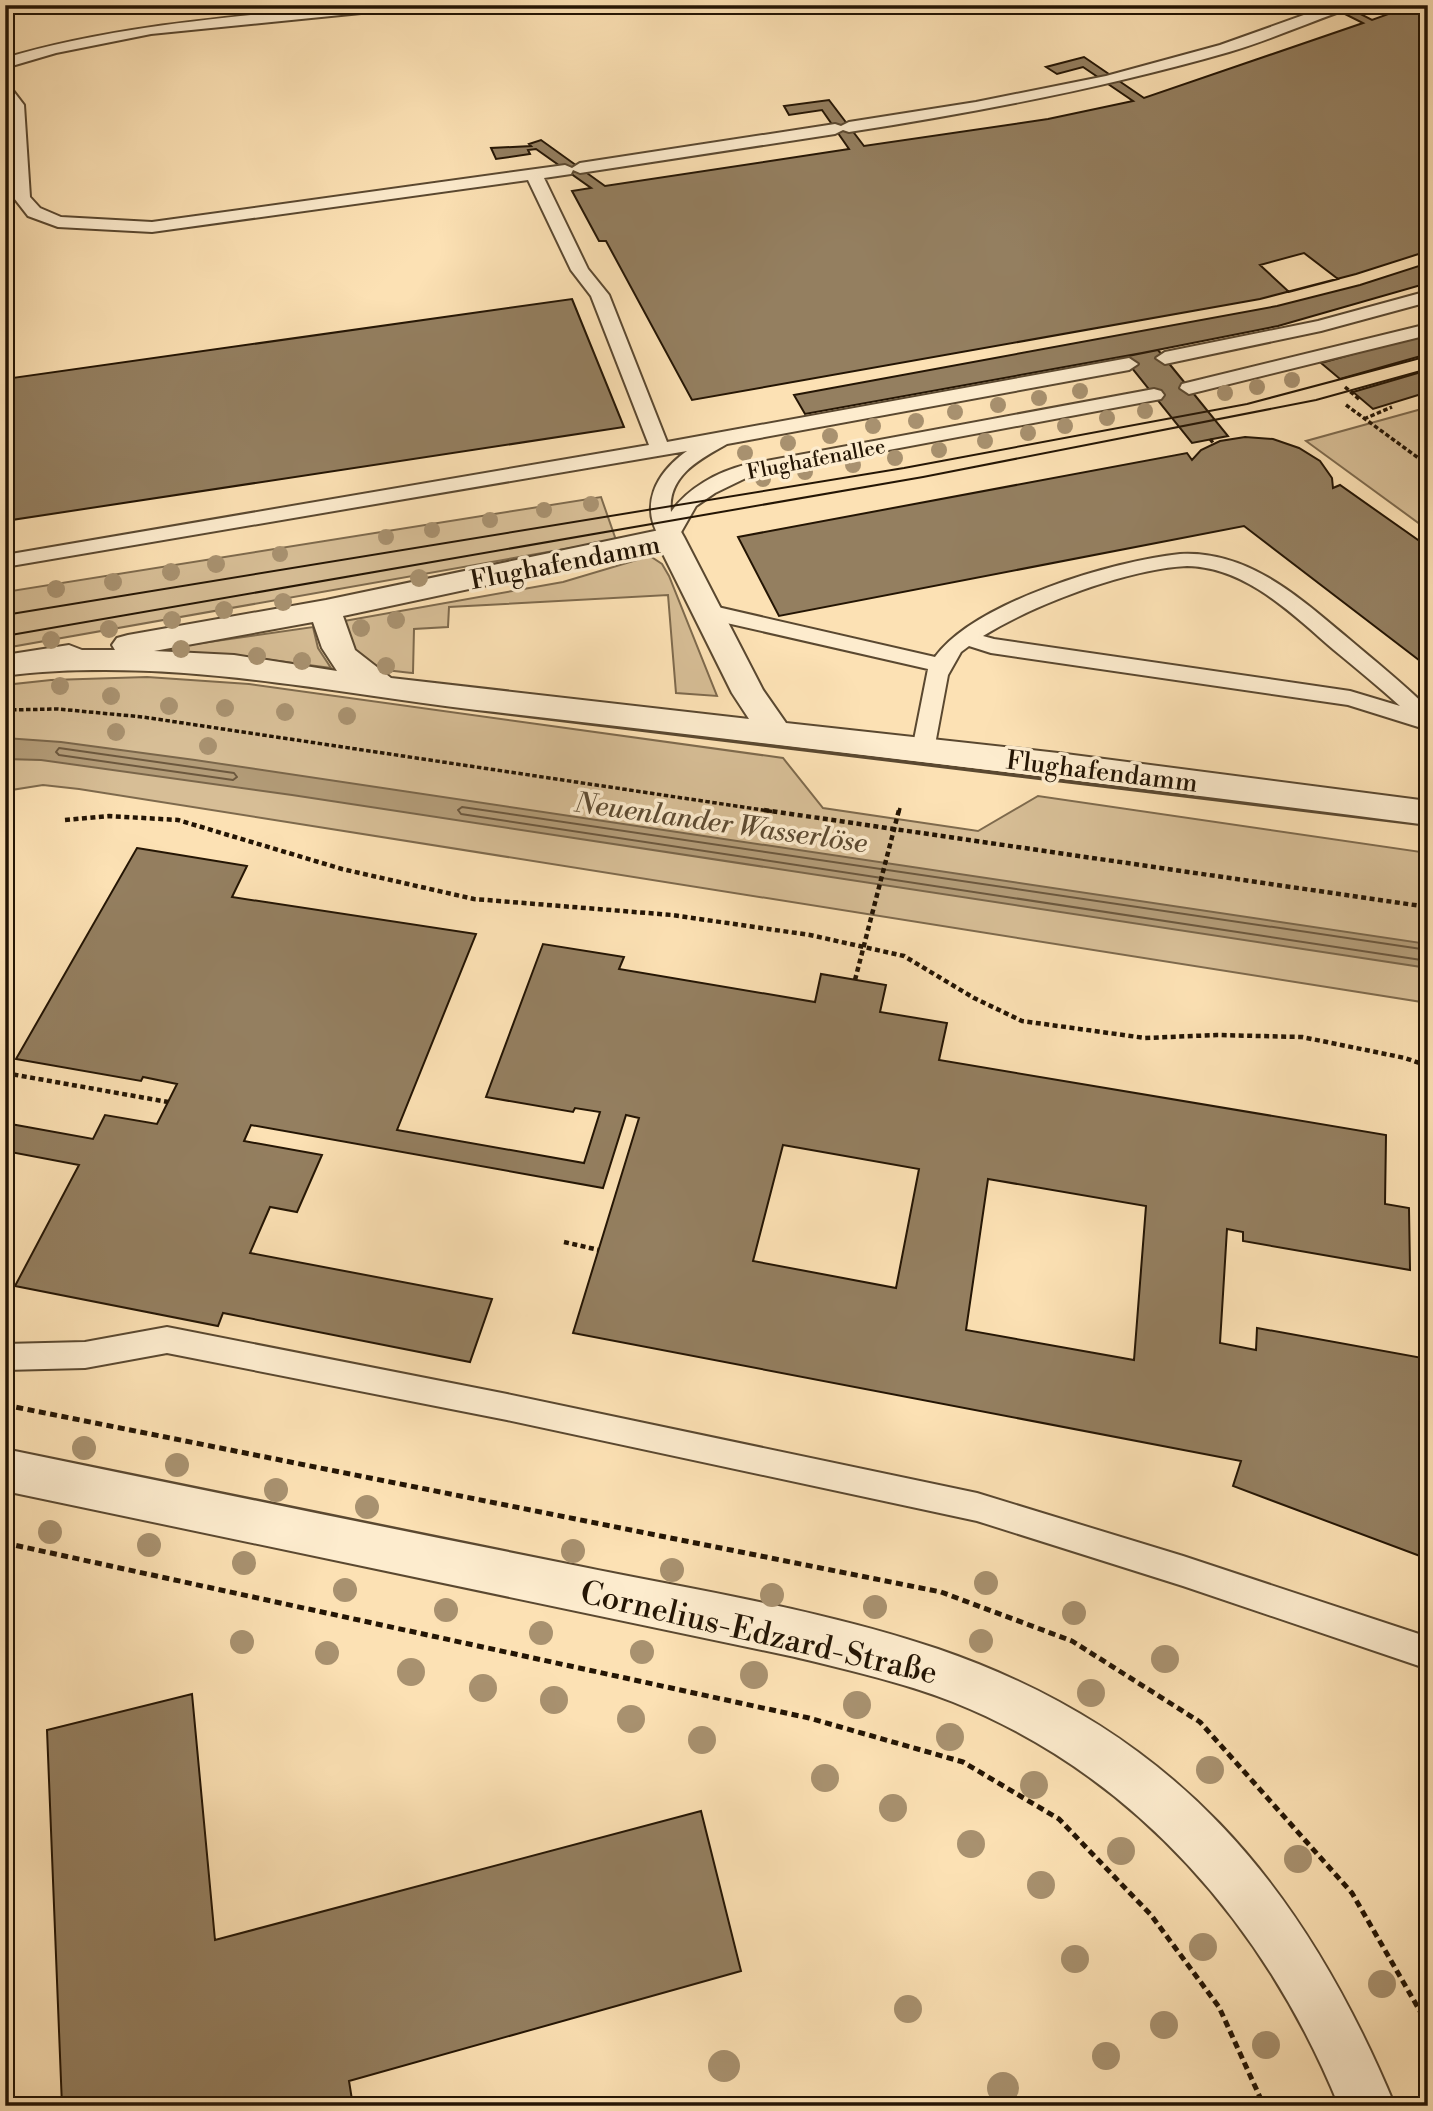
<svg xmlns="http://www.w3.org/2000/svg" width="1433" height="2111" font-family="'Libre Bodoni',serif">
  <style>
    .green { fill: #d7be96; stroke: #7e6a4d; stroke-width: 2 }
    .water { fill: #b39c78; stroke: #7a664a; stroke-width: 2 }
    .lines { fill: none; stroke-linecap: round; stroke-linejoin: round }
    .shore { stroke: #6c583e; stroke-width: 2 }
    .building { fill: #947f60; stroke: #241504; stroke-width: 2; fill-rule: evenodd }
    .lane-casing { stroke: #5a4830; stroke-width: 4 }
    .street-casing { stroke: #5a4830; stroke-width: 4 }
    .path-far2 { stroke: #241504; stroke-width: 3.5; stroke-dasharray: 4.5 2.5; stroke-linecap: butt }
    .path-far1 { stroke: #241504; stroke-width: 4.5; stroke-dasharray: 5 3.5; stroke-linecap: butt }
    .path { stroke: #241504; stroke-width: 5; stroke-dasharray: 7 4.5; stroke-linecap: butt }
    .lane { fill: #fdecce; fill-rule: evenodd }
    .street { fill: #fdecce; fill-rule: evenodd }
    .tram { stroke: #241504; stroke-width: 2 }
    .tree { fill: #a8916f }
    .labels { text-anchor: middle; stroke-width: 7; stroke-linejoin: round; paint-order: stroke }
    .far-street-label { font-size: 21px; fill: #241504; stroke: #fdecce }
    .street-label { font-size: 26px; fill: #241504; stroke: #fdecce }
    .water-label { font-size: 28px; font-style: italic; fill: #5d4b32; stroke: #fdecce }
    .near-street-label { font-size: 32px; fill: #241504; stroke: #fdecce }
  </style>
  <rect width="100%" height="100%" fill="#fce1b4"/>
  <filter id="stains"><feTurbulence type="fractalNoise" baseFrequency=".00286" numOctaves="4"/><feColorMatrix values="0 0 0 0 .2 0 0 0 0 .09 0 0 0 0 .02 0 0 0 .5 -.17"/></filter>
  <radialGradient id="worn" r=".72"><stop offset=".6" stop-color="#630" stop-opacity="0"/><stop offset="1" stop-color="#630" stop-opacity=".3"/></radialGradient>
  <path class="green" d="M1428,407V530L1306,441L1418,410Z
    M601,497L616,540L5,648V592Z
    M650,556L662,564L669,576L717,696L676,693L668,595L449,607L448,627L414,629L413,673C360,668 363,671 344,621L563,582Z
    M313,627L318,648L331,668L240,656L153,650Z
    M147,677L249,684L783,758L823,808L978,831L1038,796L1428,853V1003L79,789L43,785L5,791V685L51,680Z"/>
  <path class="water" d="M5,738L61,742L195,760L1428,944V968L292,795L41,760L5,759Z"/>
  <g class="lines">
    <path class="shore" d="M59,748L234,773L237,777L233,780L59,755L56,752Z
      M1428,950L462,807L458,810L461,814L1428,961"/>
  </g>
  <path class="building" d="M1327,5H1343L1372,20L1413,5H1428V251L1356,274L1260,299L692,400L606,241H599L572,191L591,188L536,149L528,150L530,154L496,159L491,148L531,146L529,144L541,140L605,186L849,149L822,110L789,115L784,106L829,100L864,146L1048,119L1133,101L1083,67L1057,74L1046,67L1084,57L1144,98L1363,23Z
    M1304,253L1338,279L1289,292L1260,265Z
    M1428,263V283L1278,326L1142,353L805,414L794,395L1277,306L1360,285Z
    M572,299L624,427L5,521V379Z
    M1428,333V354L1340,379L1321,363Z
    M1158,350L1189,388L1228,436L1192,443L1123,357Z
    M1428,370V392L1373,409L1353,392Z
    M1245,437L1273,439L1299,448L1320,461L1332,478L1333,488L1340,485L1428,547V667L1244,526L779,616L738,537L1187,453L1192,460L1201,450L1220,441Z
    M137,848L247,866L232,897L476,934L397,1130L584,1163L600,1112L575,1108L573,1112L486,1097L543,944L624,957L619,969L815,1002L821,974L886,985L880,1012L947,1023L939,1060L1386,1135L1385,1204L1409,1208L1410,1270L1243,1241V1232L1227,1229L1220,1343L1256,1350L1257,1328L1428,1359V1559L1233,1486L1241,1461L573,1333L639,1118L626,1115L603,1188L251,1125L244,1141L322,1155L297,1212L270,1207L250,1253L492,1299L470,1362L223,1313L218,1326L15,1286L79,1165L5,1151V1123L93,1139L105,1115L157,1124L177,1084L143,1077L141,1081L16,1059ZM783,1145L919,1169L896,1288L753,1261ZM988,1179L1146,1206L1134,1360L966,1330Z
    M192,1694L215,1940L701,1811L741,1971L349,2081L353,2106H62L47,1730Z"/>
  <g class="lines">
    <g class="lane-casing">
      <path id="lane" d="M355,5H408L401,9L151,34L56,53L5,68V58C120,24 237,17 355,5Z
        M1329,6H1339L1341,9L1339,12C1303,25 1266,41 1229,52C1104,88 978,112 849,132L843,130L835,134L580,173L573,170L571,174L544,178L588,269L609,295L667,442L1129,358L1138,364L1129,370L727,444C700,459 667,476 671,512C688,488 717,472 745,465L1154,389L1161,391L1164,395L1161,399L750,476L715,493L696,506L676,541H662C638,506 656,473 687,451L5,567V555L649,445L591,296L571,270L528,180L152,232L58,227L28,216L14,198L5,86L11,88L24,105L30,197L40,208L61,217L152,222L565,165L572,168L580,163L835,124L841,126L849,122L976,102L1106,76L1220,45Z
        M1428,291V302L1321,331L1165,364L1156,358L1165,352L1318,321Z
        M1428,324V335L1189,394L1180,388L1182,384Z
        M1180,554C1248,550 1300,598 1349,639C1375,661 1401,682 1426,706L1428,730L1348,705L991,653L969,646L961,652L948,675L934,750L931,755L923,758L915,755L912,750L928,669L709,619L701,617L698,612L701,607L709,605L935,657C975,602 1113,561 1180,554ZM1187,566C1246,567 1292,614 1334,650C1356,668 1379,687 1400,706L1350,691L994,639L983,636C1035,604 1127,569 1187,566Z
        M167,1327L507,1394L977,1493L1183,1556L1428,1637V1669L1183,1586L977,1521L507,1420L167,1353L85,1368L5,1370V1344L85,1342Z"/>
    </g>
    <g class="street-casing">
      <path id="street" d="M669,528L680,530L684,537L763,690L786,723L1058,753L1428,801V825C1111,784 794,746 477,710C353,695 230,670 105,670C71,670 39,671 5,676V655L69,645L82,650H115L112,645L117,638L128,635L326,600ZM660,548L732,693L749,719L391,678L355,650L343,616ZM313,622L322,648L337,671L234,655L154,651Z
        M5,1449C194,1488 383,1527 573,1565C694,1590 820,1609 938,1649C1172,1729 1302,1882 1395,2106H1339C1266,1927 1136,1775 953,1702C902,1682 848,1670 795,1657L5,1491Z"/>
    </g>
    <path class="path-far2" d="M1345,387L1360,400
      M1346,405L1428,465
      M1364,419L1392,407
      M1210,439L1214,444
      M5,710L58,709L143,717L776,812
      M899,812L900,808"/>
    <path class="path-far1" d="M764,810L1428,907
      M65,820L109,816L178,820L342,869L474,899L672,915L810,935L904,956L974,998L1022,1021L1145,1038L1217,1035L1302,1037L1405,1058L1428,1066
      M855,980L899,810
      M5,1073L168,1102
      M564,1242L599,1250"/>
    <path class="path" d="M5,1405L941,1592L1072,1641L1200,1722L1352,1893L1428,2025
      M5,1543L809,1718L963,1762L1059,1819L1151,1915L1219,2007L1264,2106"/>
    <use href="#lane" class="lane"/>
    <use href="#street" class="street"/>
    <path class="tram" d="M5,615L904,468L1247,404L1428,356
      M5,636L923,477L1316,400L1428,369"/>
  </g>
  <g class="tree">
    <circle cx="1292" cy="380" r="8"/>
    <circle cx="1257" cy="387" r="8"/>
    <circle cx="1080" cy="391" r="8"/>
    <circle cx="1225" cy="393" r="8"/>
    <circle cx="1039" cy="398" r="8"/>
    <circle cx="998" cy="405" r="8"/>
    <circle cx="1145" cy="411" r="8"/>
    <circle cx="955" cy="412" r="8"/>
    <circle cx="1107" cy="418" r="8"/>
    <circle cx="916" cy="421" r="8"/>
    <circle cx="873" cy="426" r="8"/>
    <circle cx="1065" cy="426" r="8"/>
    <circle cx="1028" cy="433" r="8"/>
    <circle cx="830" cy="436" r="8"/>
    <circle cx="985" cy="441" r="8"/>
    <circle cx="788" cy="443" r="8"/>
    <circle cx="939" cy="450" r="8"/>
    <circle cx="745" cy="453" r="8"/>
    <circle cx="895" cy="458" r="8"/>
    <circle cx="853" cy="465" r="8"/>
    <circle cx="805" cy="472" r="8"/>
    <circle cx="763" cy="479" r="8"/>
    <circle cx="591" cy="504" r="8"/>
    <circle cx="544" cy="510" r="8"/>
    <circle cx="490" cy="520" r="8"/>
    <circle cx="432" cy="530" r="8"/>
    <circle cx="386" cy="537" r="8"/>
    <circle cx="280" cy="554" r="8"/>
    <circle cx="216" cy="564" r="9"/>
    <circle cx="171" cy="572" r="9"/>
    <circle cx="419" cy="578" r="9"/>
    <circle cx="113" cy="582" r="9"/>
    <circle cx="56" cy="589" r="9"/>
    <circle cx="283" cy="602" r="9"/>
    <circle cx="224" cy="610" r="9"/>
    <circle cx="172" cy="620" r="9"/>
    <circle cx="396" cy="620" r="9"/>
    <circle cx="361" cy="628" r="9"/>
    <circle cx="109" cy="629" r="9"/>
    <circle cx="51" cy="640" r="9"/>
    <circle cx="181" cy="649" r="9"/>
    <circle cx="257" cy="656" r="9"/>
    <circle cx="302" cy="661" r="9"/>
    <circle cx="386" cy="666" r="9"/>
    <circle cx="60" cy="686" r="9"/>
    <circle cx="111" cy="696" r="9"/>
    <circle cx="169" cy="706" r="9"/>
    <circle cx="225" cy="708" r="9"/>
    <circle cx="285" cy="712" r="9"/>
    <circle cx="347" cy="716" r="9"/>
    <circle cx="116" cy="732" r="9"/>
    <circle cx="208" cy="746" r="9"/>
    <circle cx="84" cy="1448" r="12"/>
    <circle cx="177" cy="1465" r="12"/>
    <circle cx="276" cy="1490" r="12"/>
    <circle cx="367" cy="1507" r="12"/>
    <circle cx="50" cy="1532" r="12"/>
    <circle cx="149" cy="1545" r="12"/>
    <circle cx="573" cy="1551" r="12"/>
    <circle cx="244" cy="1563" r="12"/>
    <circle cx="672" cy="1570" r="12"/>
    <circle cx="986" cy="1583" r="12"/>
    <circle cx="345" cy="1590" r="12"/>
    <circle cx="772" cy="1595" r="12"/>
    <circle cx="875" cy="1607" r="12"/>
    <circle cx="446" cy="1610" r="12"/>
    <circle cx="1074" cy="1613" r="12"/>
    <circle cx="541" cy="1633" r="12"/>
    <circle cx="981" cy="1641" r="12"/>
    <circle cx="242" cy="1642" r="12"/>
    <circle cx="642" cy="1652" r="12"/>
    <circle cx="327" cy="1653" r="12"/>
    <circle cx="1165" cy="1659" r="14"/>
    <circle cx="411" cy="1672" r="14"/>
    <circle cx="754" cy="1675" r="14"/>
    <circle cx="483" cy="1688" r="14"/>
    <circle cx="1091" cy="1693" r="14"/>
    <circle cx="554" cy="1700" r="14"/>
    <circle cx="857" cy="1705" r="14"/>
    <circle cx="631" cy="1719" r="14"/>
    <circle cx="950" cy="1737" r="14"/>
    <circle cx="702" cy="1740" r="14"/>
    <circle cx="1210" cy="1770" r="14"/>
    <circle cx="825" cy="1778" r="14"/>
    <circle cx="1034" cy="1785" r="14"/>
    <circle cx="893" cy="1808" r="14"/>
    <circle cx="971" cy="1844" r="14"/>
    <circle cx="1121" cy="1851" r="14"/>
    <circle cx="1298" cy="1859" r="14"/>
    <circle cx="1041" cy="1885" r="14"/>
    <circle cx="1203" cy="1947" r="14"/>
    <circle cx="1075" cy="1959" r="14"/>
    <circle cx="1382" cy="1984" r="14"/>
    <circle cx="908" cy="2009" r="14"/>
    <circle cx="1164" cy="2025" r="14"/>
    <circle cx="1266" cy="2045" r="14"/>
    <circle cx="1106" cy="2056" r="14"/>
    <circle cx="724" cy="2066" r="16"/>
    <circle cx="1003" cy="2088" r="16"/>
  </g>
  <g class="labels">
    <g class="far-street-label">
      <text transform="translate(816 459) rotate(-11)" y="7">Flughafenallee</text>
    </g>
    <g class="street-label">
      <text transform="translate(565 562) rotate(-11)" y="9">Flughafendamm</text>
      <text transform="translate(1102 771) rotate(7)" y="9">Flughafendamm</text>
    </g>
    <g class="water-label">
      <text transform="translate(721 822) rotate(8)" y="10">Neuenlander Wasserlöse</text>
    </g>
    <g class="near-street-label">
      <text transform="translate(759 1632) rotate(13)" y="11">Cornelius-Edzard-Straße</text>
    </g>
  </g>
  <rect width="1433" height="2111" fill="none" stroke="#fce1b4" stroke-width="28"/>
  <rect x="7" y="7" width="1419" height="2097" fill="none" stroke="#241504" stroke-width="3.5"/>
  <rect x="14" y="14" width="1405" height="2083" fill="none" stroke="#241504" stroke-width="2"/>
  <rect width="100%" height="100%" filter="url(#stains)"/>
  <rect width="100%" height="100%" fill="url(#worn)"/>
</svg>
